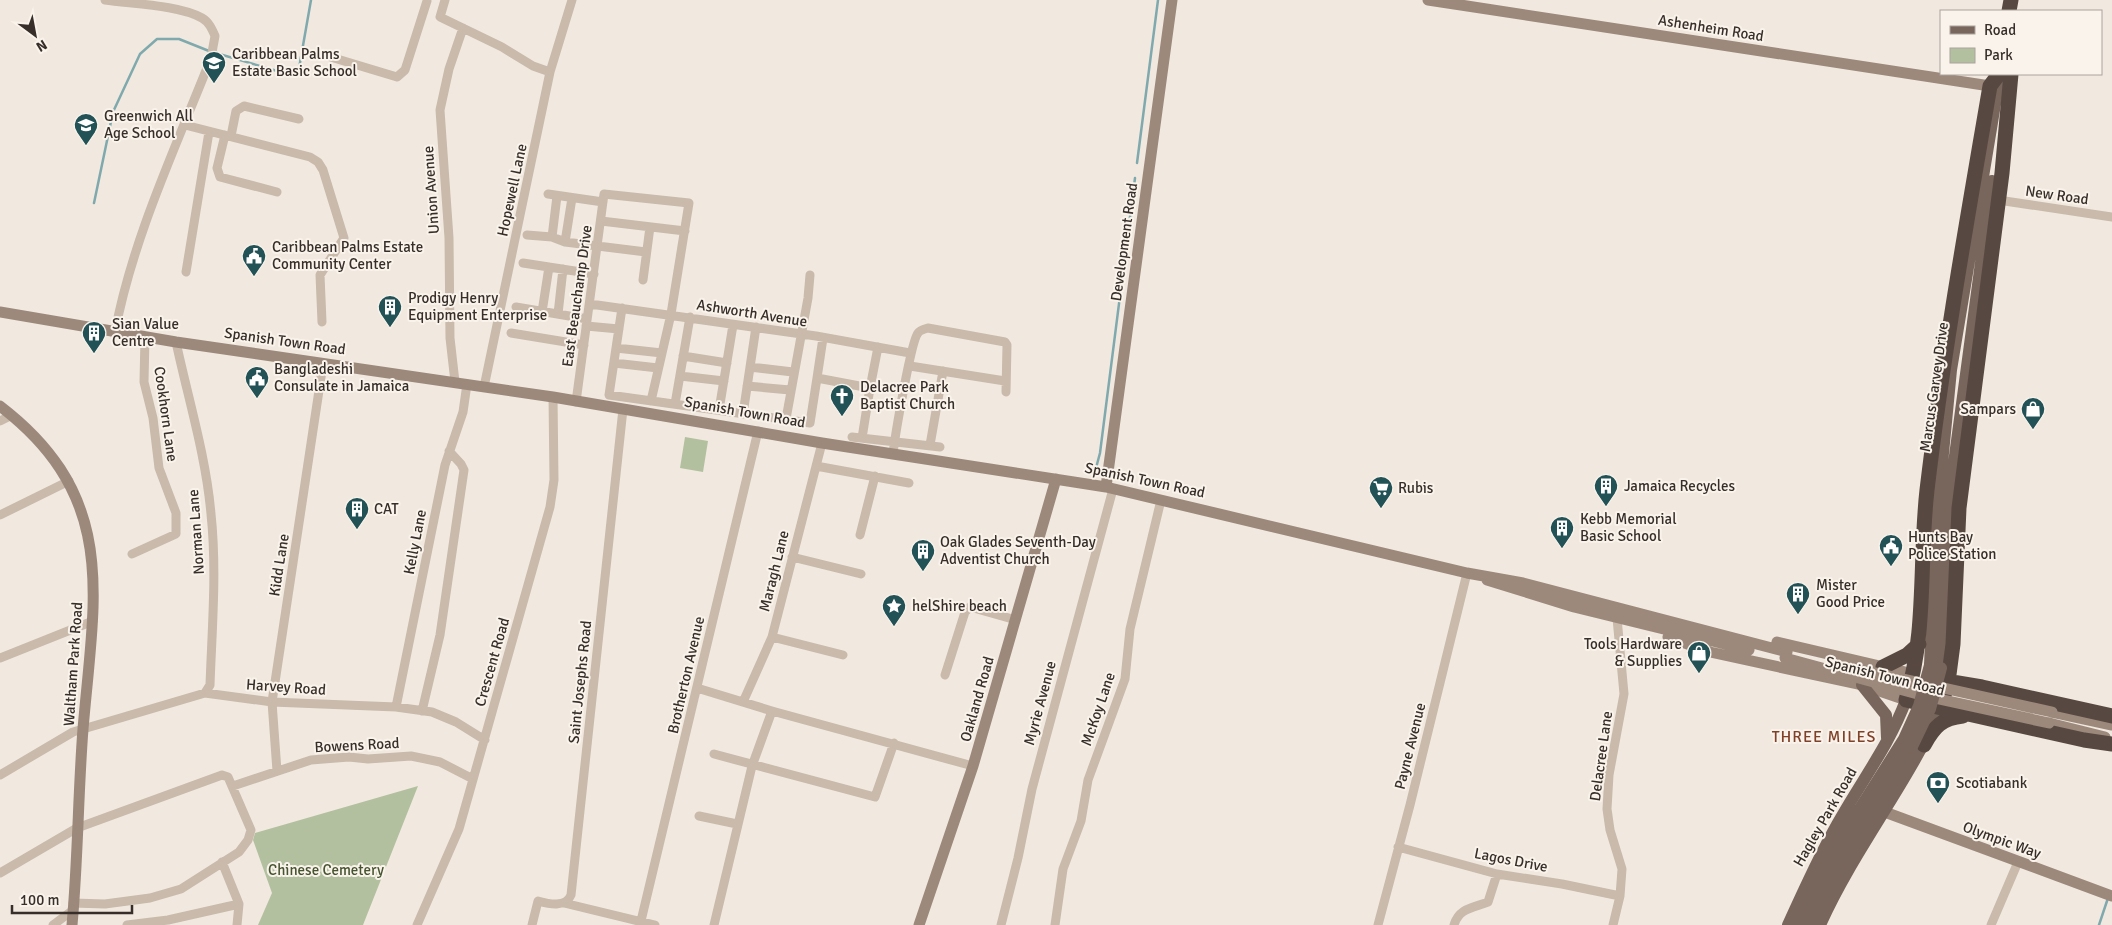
<svg xmlns="http://www.w3.org/2000/svg" width="2112" height="925" font-family="Signika,sans-serif">
  <style>
    .green { fill: #b3c09f }
    .lines { fill: none; stroke-linecap: round; stroke-linejoin: round }
    .stream { stroke: #7fa9ad; stroke-width: 2.5 }
    .street { stroke: #c9baab; stroke-width: 9 }
    .secondary { stroke: #9c897c; stroke-width: 11 }
    .primary { stroke: #78665c; stroke-width: 12 }
    .highway { stroke: #574941; stroke-width: 15 }
    .secondary-bridge { stroke: #9c897c; stroke-width: 11 }
    .primary-bridge { stroke: #78665c; stroke-width: 12 }
    .labels { text-anchor: middle; stroke-width: 4; stroke-linejoin: round; paint-order: stroke }
    .street-label { font-size: 15px; fill: #372e2a; stroke: #f9f3eb }
    .poi-label { font-size: 15px; fill: #372e2a; stroke: #f9f3eb; text-anchor: start }
    .park-label { font-size: 15px; fill: #45542f; stroke: #f9f3eb }
    .neighbourhood-label { font-size: 16px; letter-spacing: 1px; fill: #814028; stroke: #f9f3eb }
  </style>
  <rect width="100%" height="100%" fill="#f1e9df"/>
  <path class="green" d="M685,437L708,441L703,472L680,468Z
    M418,786L363,925H258L272,893L253,840L255,833Z"/>
  <g class="lines">
    <path class="stream" d="M1137,163L1158,0
      M94,203L113,112L140,54L157,39H179L209,51L284,73L298,74L311,0
      M1096,468L1100,453L1135,178
      M2099,925L2108,898"/>
    <path class="street" d="M105,0C131,4 179,5 202,18C209,22 212,29 215,36L211,58C176,147 133,237 115,332
      M445,0L440,17L502,47L533,66L550,72
      M324,55L397,77L405,70L427,1
      M185,125L310,157L318,162L323,170L344,238L320,275L322,322
      M225,135L217,168L220,177L277,192
      M231,136L236,111L244,106L299,119
      M548,194L603,202
      M1998,200L2112,217
      M601,221L685,231
      M527,235L552,237L565,242L646,252
      M552,237L557,196
      M565,242L572,198
      M523,263L594,274
      M186,272L209,132
      M643,280L650,227
      M590,304L816,336L910,353
      M516,307L587,319
      M622,308L609,395L810,423L817,378L870,388L862,438
      M542,312L549,267
      M558,314L563,269
      M586,326L619,329
      M511,333L584,345
      M176,342C188,398 206,456 211,514C217,570 212,628 210,685L205,693
      M616,348L662,353
      M683,356L727,363
      M614,363L658,368
      M910,366L1005,381
      M750,367L793,372
      M680,376L724,381
      M817,378L823,338
      M455,382L450,338L449,238L440,110L449,69L463,28
      M747,386L790,390
      M484,387L550,72L572,0
      M870,388L878,347
      M576,402L604,194L689,203L671,314L651,401
      M675,404L690,317
      M719,410L733,325
      M743,414L756,327
      M786,419L808,298L810,275
      M0,421L12,415
      M852,437L940,447
      M930,445L943,371
      M893,454C895,436 911,341 918,333C920,330 925,329 928,328L1005,342L1007,345L1006,392
      M816,466L909,483
      M0,515L69,481
      M860,535L875,476
      M132,554L176,534V513L159,468L153,418L144,382L145,337
      M792,557L861,574
      M772,637L843,655
      M0,658L93,621
      M945,675L965,612L970,607L1016,620
      M697,688L772,711L973,766
      M743,702L772,637L822,443
      M396,707L445,465L463,412L467,384
      M422,711L440,635L464,470L461,464L449,451
      M714,754L875,797L894,743
      M277,771L272,702L323,364
      M0,775L73,732L205,693L272,702L396,707L432,712L456,722L485,740
      M233,786L311,760L349,757L368,759L411,756L440,762L473,779
      M699,816L737,824
      M1398,847L1497,874L1562,884L1620,896
      M222,862L239,904L237,925
      M0,873L77,828L222,775L228,777L251,830L248,840L239,852L181,889L150,898L105,904L73,903
      M564,903L655,925
      M53,925L73,910
      M127,925L168,920L239,904
      M417,925L459,829L550,507L554,480L553,397
      M532,925L538,901C549,904 566,908 571,895L623,409
      M640,925L758,431
      M714,925L752,766L772,711
      M1001,925L1018,858L1032,789L1113,489
      M1055,925L1063,869L1081,821L1088,780L1125,679L1130,629L1161,500
      M1378,925L1410,805L1467,573
      M1454,925C1459,908 1473,908 1488,902L1497,874
      M1613,925L1620,896L1622,869L1610,830L1607,809L1609,775L1624,694L1617,618
      M1991,925L2018,862"/>
    <path class="secondary" d="M1428,0L1990,86
      M0,312L176,342L553,397L822,443L1106,487L1467,573L1523,583L1787,652
      M0,406C120,498 94,597 83,729C78,794 78,860 72,925
      M1106,487L1172,0
      M1487,580L1574,607L1749,650
      M1668,637L1710,652L1862,685L1906,700
      M1777,642L1914,674
      M2052,712L2112,725
      M2049,723L2105,737
      M1882,811L2112,896
      M919,925L973,766L1056,479"/>
    <path class="primary" d="M1930,665L1936,526L1951,370L2000,74
      M1941,668L1945,530L1992,181
      M1862,685L1886,715L1887,738
      M1788,925C1805,888 1821,851 1842,816C1865,776 1890,743 1906,700
      M1798,925L1812,891L1859,810
      M1809,925L1824,891L1869,814
      M1820,925C1854,849 1907,785 1941,708"/>
    <path class="highway" d="M2009,11L2011,0
      M1999,74L1990,86C1967,220 1943,355 1927,490C1919,560 1927,632 1906,700L2084,740L2112,744
      M1883,667L1907,655L1919,644
      M1940,680L1982,687L2112,716
      M1942,702L1948,682L1953,644L1959,508L2002,173L2011,74
      M1924,745C1934,727 1942,718 1963,716"/>
    <path class="secondary-bridge" d="M1785,658L1925,696L2049,723
      M1849,667L2052,712"/>
    <path class="primary-bridge" d="M1859,810L1904,739L1919,706L1930,665
      M1869,814L1908,755L1930,709L1941,668"/>
  </g>
  <defs>
    <g id="school-pin" transform="scale(1.25)"><path d="M0 17L-7.5 6A9.5 9.5 0 1 1 7.5 6Z" fill="#225156" stroke="#f9f3eb"/><path d="M0-5L7-2L0 1L-7-2ZM-4 1L0 2.5L4 1V4Q0 6-4 4Z" fill="#fff"/></g>
    <g id="civic-pin" transform="scale(1.25)"><path d="M0 17L-7.5 6A9.5 9.5 0 1 1 7.5 6Z" fill="#225156" stroke="#f9f3eb"/><path d="M-.6-6.5H3V-4.5H.6V-3L4-1V1h2V6H-6V1h2V-1L-.6-3ZM-1.2 2.5V6h2.4V2.5Z" fill="#fff"/></g>
    <g id="building-pin" transform="scale(1.25)"><path d="M0 17L-7.5 6A9.5 9.5 0 1 1 7.5 6Z" fill="#225156" stroke="#f9f3eb"/><path d="M-4-6H4V6H1V3H-1V6H-4ZM-2.5-4.3h1.7v1.8h-1.7ZM.8-4.3h1.7v1.8H.8ZM-2.5-1h1.7V.8h-1.7ZM.8-1h1.7V.8H.8Z" fill="#fff"/></g>
    <g id="church-pin" transform="scale(1.25)"><path d="M0 17L-7.5 6A9.5 9.5 0 1 1 7.5 6Z" fill="#225156" stroke="#f9f3eb"/><path d="M-1.2-6h2.4v3.5h3.3v2.4h-3.3V6h-2.4V-.1h-3.3v-2.4h3.3Z" fill="#fff"/></g>
    <g id="shop-pin" transform="scale(1.25)"><path d="M0 17L-7.5 6A9.5 9.5 0 1 1 7.5 6Z" fill="#225156" stroke="#f9f3eb"/><path d="M-5-2.5h2.3a2.7 3.5 0 0 1 5.4 0H5L5.5 6h-11ZM-1.5-2.5h3a1.5 2.3 0 0 0-3 0Z" fill="#fff"/></g>
    <g id="supermarket-pin" transform="scale(1.25)"><path d="M0 17L-7.5 6A9.5 9.5 0 1 1 7.5 6Z" fill="#225156" stroke="#f9f3eb"/><path d="M-6-5.5h2.5l.6 2H6L4.5 2H-2.5L-4.4-4H-6ZM-1.5 3.2a1.3 1.3 0 1 0 .1 0ZM3 3.2a1.3 1.3 0 1 0 .1 0Z" fill="#fff"/></g>
    <g id="sight-pin" transform="scale(1.25)"><path d="M0 17L-7.5 6A9.5 9.5 0 1 1 7.5 6Z" fill="#225156" stroke="#f9f3eb"/><path d="M0-6L1.8-2.2L6-1.7L2.9 1.2L3.7 5.4L0 3.3L-3.7 5.4L-2.9 1.2L-6-1.7L-1.8-2.2Z" fill="#fff"/></g>
    <g id="bank-pin" transform="scale(1.25)"><path d="M0 17L-7.5 6A9.5 9.5 0 1 1 7.5 6Z" fill="#225156" stroke="#f9f3eb"/><path d="M-6-4H6V4H-6ZM0-2.3a2.3 2.3 0 1 0 0 4.6a2.3 2.3 0 1 0 0-4.6Z" fill="#fff"/></g>
  </defs>
  <g fill-rule="evenodd">
    <use href="#school-pin" x="214" y="63"/>
    <use href="#school-pin" x="86" y="125"/>
    <use href="#civic-pin" x="254" y="256"/>
    <use href="#building-pin" x="390" y="307"/>
    <use href="#building-pin" x="94" y="333"/>
    <use href="#civic-pin" x="257" y="378"/>
    <use href="#church-pin" x="842" y="396"/>
    <use href="#shop-pin" x="2033" y="409"/>
    <use href="#building-pin" x="1606" y="486"/>
    <use href="#supermarket-pin" x="1381" y="488"/>
    <use href="#building-pin" x="357" y="509"/>
    <use href="#building-pin" x="1562" y="528"/>
    <use href="#civic-pin" x="1891" y="546"/>
    <use href="#building-pin" x="923" y="551"/>
    <use href="#building-pin" x="1798" y="594"/>
    <use href="#sight-pin" x="894" y="606"/>
    <use href="#shop-pin" x="1699" y="653"/>
    <use href="#bank-pin" x="1938" y="783"/>
  </g>
  <g class="labels">
    <g class="street-label">
      <text transform="translate(1711 28) rotate(9)" y="5">Ashenheim Road</text>
      <text transform="translate(431 190) rotate(-94)" y="5">Union Avenue</text>
      <text transform="translate(512 190) rotate(-78)" y="5">Hopewell Lane</text>
      <text transform="translate(2057 195) rotate(8)" y="5">New Road</text>
      <text transform="translate(1124 242) rotate(-82)" y="5">Development Road</text>
      <text transform="translate(577 296) rotate(-82)" y="5">East Beauchamp Drive</text>
      <text transform="translate(752 313) rotate(9)" y="5">Ashworth Avenue</text>
      <text transform="translate(285 341) rotate(8)" y="5">Spanish Town Road</text>
      <text transform="translate(1934 387) rotate(-82)" y="5">Marcus Garvey Drive</text>
      <text transform="translate(745 412) rotate(10)" y="5">Spanish Town Road</text>
      <text transform="translate(166 414) rotate(82)" y="5">Cookhorn Lane</text>
      <text transform="translate(1145 480) rotate(12)" y="5">Spanish Town Road</text>
      <text transform="translate(196 532) rotate(-94)" y="5">Norman Lane</text>
      <text transform="translate(415 542) rotate(-79)" y="5">Kelly Lane</text>
      <text transform="translate(279 565) rotate(-81)" y="5">Kidd Lane</text>
      <text transform="translate(774 571) rotate(-76)" y="5">Maragh Lane</text>
      <text transform="translate(492 662) rotate(-74)" y="5">Crescent Road</text>
      <text transform="translate(73 664) rotate(-86)" y="5">Waltham Park Road</text>
      <text transform="translate(686 675) rotate(-77)" y="5">Brotherton Avenue</text>
      <text transform="translate(1885 676) rotate(14)" y="5">Spanish Town Road</text>
      <text transform="translate(580 682) rotate(-84)" y="5">Saint Josephs Road</text>
      <text transform="translate(286 687) rotate(4)" y="5">Harvey Road</text>
      <text transform="translate(977 699) rotate(-74)" y="5">Oakland Road</text>
      <text transform="translate(1040 703) rotate(-75)" y="5">Myrie Avenue</text>
      <text transform="translate(1098 709) rotate(-71)" y="5">McKoy Lane</text>
      <text transform="translate(357 745) rotate(-3)" y="5">Bowens Road</text>
      <text transform="translate(1410 746) rotate(-76)" y="5">Payne Avenue</text>
      <text transform="translate(1601 756) rotate(-82)" y="5">Delacree Lane</text>
      <text transform="translate(1825 817) rotate(-60)" y="5">Hagley Park Road</text>
      <text transform="translate(2002 840) rotate(20)" y="5">Olympic Way</text>
      <text transform="translate(1511 860) rotate(11)" y="5">Lagos Drive</text>
    </g>
    <g class="poi-label">
      <text x="232" y="59">Caribbean Palms<tspan x="232" dy="17">Estate Basic School</tspan></text>
      <text x="104" y="121">Greenwich All<tspan x="104" dy="17">Age School</tspan></text>
      <text x="272" y="252">Caribbean Palms Estate<tspan x="272" dy="17">Community Center</tspan></text>
      <text x="408" y="303">Prodigy Henry<tspan x="408" dy="17">Equipment Enterprise</tspan></text>
      <text x="112" y="329">Sian Value<tspan x="112" dy="17">Centre</tspan></text>
      <text x="274" y="374">Bangladeshi<tspan x="274" dy="17">Consulate in Jamaica</tspan></text>
      <text x="860" y="392">Delacree Park<tspan x="860" dy="17">Baptist Church</tspan></text>
      <text x="2016" y="414" text-anchor="end">Sampars</text>
      <text x="1624" y="491">Jamaica Recycles</text>
      <text x="1398" y="493">Rubis</text>
      <text x="374" y="514">CAT</text>
      <text x="1580" y="524">Kebb Memorial<tspan x="1580" dy="17">Basic School</tspan></text>
      <text x="1908" y="542">Hunts Bay<tspan x="1908" dy="17">Police Station</tspan></text>
      <text x="940" y="547">Oak Glades Seventh-Day<tspan x="940" dy="17">Adventist Church</tspan></text>
      <text x="1816" y="590">Mister<tspan x="1816" dy="17">Good Price</tspan></text>
      <text x="912" y="611">helShire beach</text>
      <text x="1682" y="649" text-anchor="end">Tools Hardware<tspan x="1682" dy="17">&amp; Supplies</tspan></text>
      <text x="1956" y="788">Scotiabank</text>
    </g>
    <g class="park-label">
      <text x="326" y="875">Chinese Cemetery</text>
    </g>
    <g class="neighbourhood-label">
      <text x="1824" y="742">THREE MILES</text>
    </g>
  </g>
  <rect x="1940" y="10" width="162" height="65" fill="#f9f3eb" stroke="#aba49e"/>
  <rect x="1950" y="26" width="25" height="8" fill="#78665c" stroke="#aba49e"/>
  <text x="1984" y="35" font-size="15" fill="#372e2a">Road</text>
  <rect x="1950" y="48" width="25" height="15" fill="#b3c09f" stroke="#aba49e"/>
  <text x="1984" y="60" font-size="15" fill="#372e2a">Park</text>
  <g transform="translate(35 35) rotate(148)" stroke="#f9f3eb" stroke-width="4" paint-order="stroke">
  <path d="M0-4L9 19L0 12L-9 19Z" fill="#372e2a"/>
  <text y="-8" font-size="14" font-weight="bold" text-anchor="middle" fill="#372e2a">N</text>
  </g>
  <path d="M12 905v8h120v-8" fill="none" stroke="#372e2a" stroke-width="2.5"/>
  <text x="20" y="905" font-size="15" fill="#372e2a" stroke="#f9f3eb" stroke-width="4" paint-order="stroke">100 m</text>
</svg>
